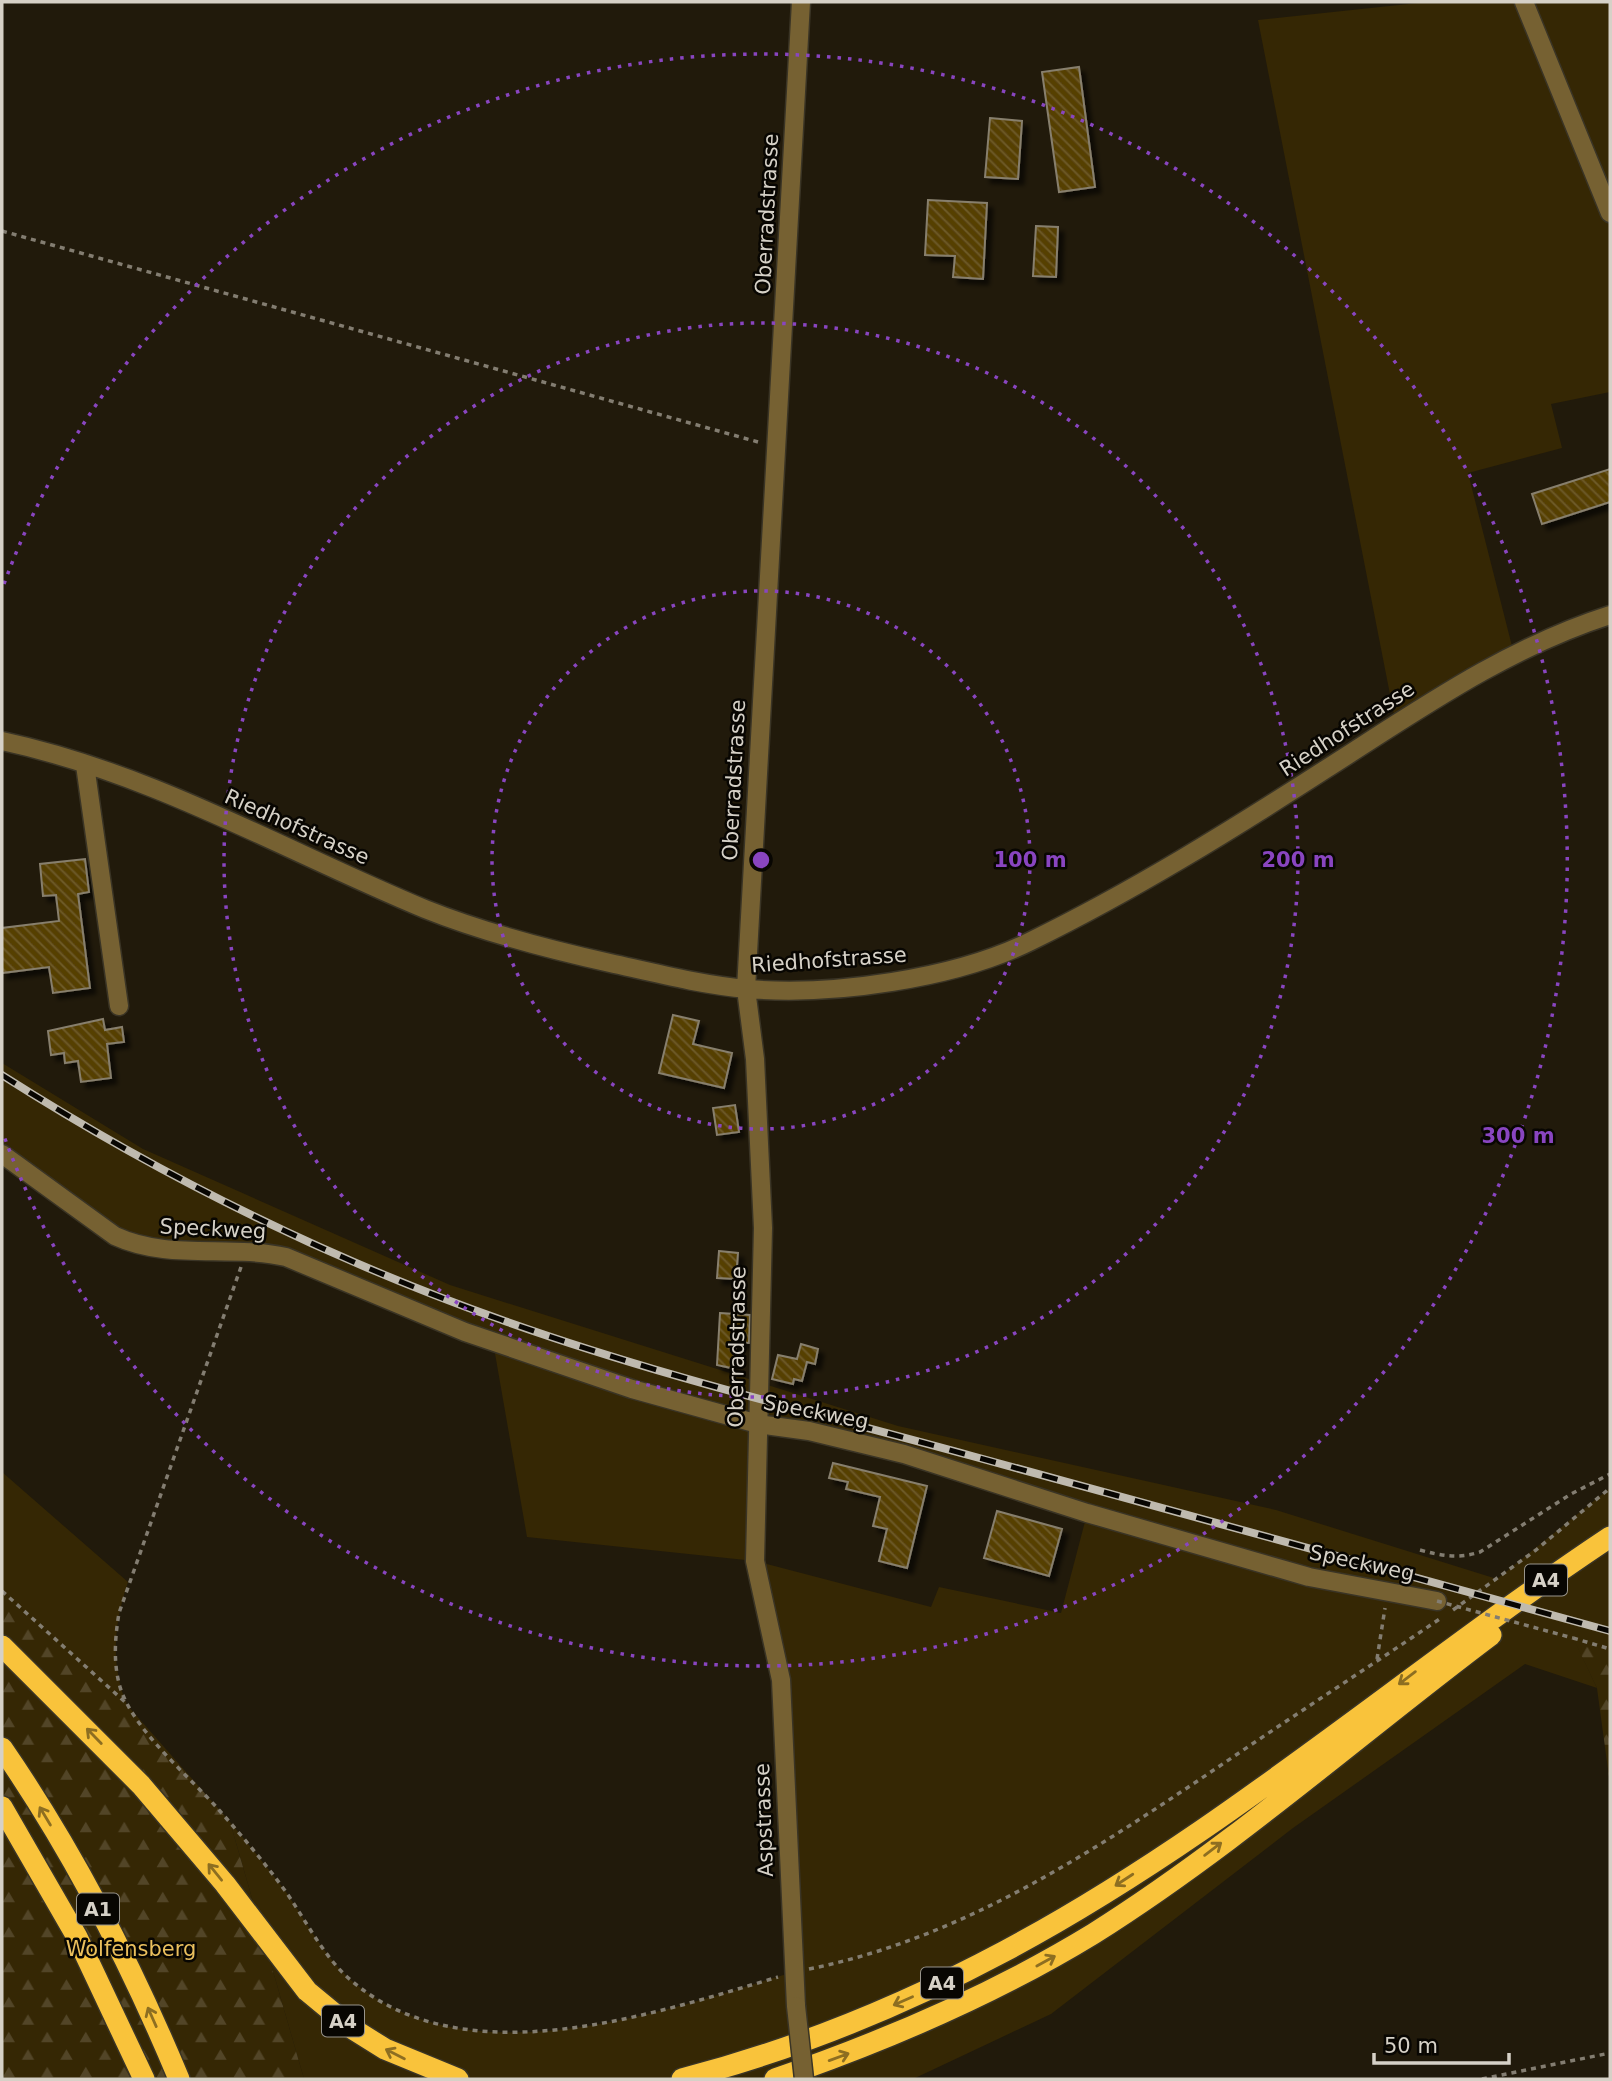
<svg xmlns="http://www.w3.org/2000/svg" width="1612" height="2081" font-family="'DejaVu Sans',sans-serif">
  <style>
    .green { fill: #352704; fill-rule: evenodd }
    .forest { fill: url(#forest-firs) }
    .building { fill: url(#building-back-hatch); stroke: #877f6d; stroke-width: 2; filter: url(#shadow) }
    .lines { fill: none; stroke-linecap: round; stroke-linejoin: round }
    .minor-casing { stroke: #3a3425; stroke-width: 21 }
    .highway-casing { stroke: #3a3425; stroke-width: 24 }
    .path { stroke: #837d71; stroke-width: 3.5; stroke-dasharray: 5 5; stroke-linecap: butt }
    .minor { stroke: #766132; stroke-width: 18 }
    .highway { stroke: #f9c33b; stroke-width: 21 }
    .rail-casing { stroke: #bfbaaf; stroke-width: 8 }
    .rail { stroke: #080602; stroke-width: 5; stroke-dasharray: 16; stroke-linecap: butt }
    .minor-bridge-casing { stroke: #3a3425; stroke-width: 21; stroke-linecap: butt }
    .path-bridge { stroke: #837d71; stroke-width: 3.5; stroke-dasharray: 5 5; stroke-linecap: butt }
    .minor-bridge { stroke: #766132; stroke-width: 18 }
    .oneway { stroke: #8d6e21 }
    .ring { fill: none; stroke: #8945c0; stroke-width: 3.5; stroke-dasharray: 3.5 7 }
    .labels { text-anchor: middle; stroke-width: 5; stroke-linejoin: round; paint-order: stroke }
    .shield { fill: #080602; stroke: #98948c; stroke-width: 2 }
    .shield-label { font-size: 19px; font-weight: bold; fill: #d6d1c7 }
    .street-label { font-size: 21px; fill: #d6d1c7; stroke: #080602 }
    .park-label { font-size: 21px; fill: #eabf5d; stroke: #080602 }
    .centre { fill: #8945c0; stroke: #080602; stroke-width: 3.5 }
    .ring-label { font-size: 21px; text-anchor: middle; font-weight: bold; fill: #8945c0; stroke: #080602; stroke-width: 5; stroke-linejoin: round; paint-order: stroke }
  </style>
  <defs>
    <pattern id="forest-firs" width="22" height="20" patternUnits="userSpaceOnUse" patternTransform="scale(1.75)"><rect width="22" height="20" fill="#352704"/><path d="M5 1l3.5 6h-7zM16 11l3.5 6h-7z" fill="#524527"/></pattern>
    <pattern id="building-back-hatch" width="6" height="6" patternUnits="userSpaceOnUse" patternTransform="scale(1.75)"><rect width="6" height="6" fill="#574106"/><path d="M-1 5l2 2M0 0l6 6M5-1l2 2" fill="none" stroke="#6e5b29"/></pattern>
    <filter id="shadow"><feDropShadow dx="5.5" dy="5.5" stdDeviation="2" flood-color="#0009"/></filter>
  </defs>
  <rect width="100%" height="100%" fill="#211a0b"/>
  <path class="green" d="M1427,2H1610V392L1551,404L1562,448L1468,473L1514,654L1396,725L1258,20Z
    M2,1063L143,1149L450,1285L898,1426L1276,1510L1497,1579L1610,1488V1649L1574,1639L1597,1688L1525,1664L1293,1828L1051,2014L913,2079H304L230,1822C249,1845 268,1868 286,1892C307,1923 324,1956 352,1981C469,2081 665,2011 793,1972L782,1697L755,1561L527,1537L493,1342L310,1267L152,1249L2,1154ZM758,1424L904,1454L1087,1514L1061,1613L939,1587L931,1607L755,1561Z
    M2,1472L128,1582C114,1623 110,1664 127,1705L2,1591Z"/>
  <path class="forest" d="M2,1591L127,1705L230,1822L304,2079H2Z
    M1573,1638L1610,1649V1784L1597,1688Z"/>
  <path class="building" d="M1079,67L1095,187L1059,192L1042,72Z
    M990,118L1022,121L1018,179L985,177Z
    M928,200L987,203L983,279L953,277L955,256L925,255Z
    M1036,226L1058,227L1056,277L1033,276Z
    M1610,469V502L1542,524L1532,494Z
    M85,859L89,892L78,894L90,988L53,993L49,967L2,973V928L59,921L56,895L43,896L40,864Z
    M673,1015L699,1021L693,1044L732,1053L724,1088L659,1073Z
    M103,1019L105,1030L122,1027L124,1042L107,1044L111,1078L81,1082L78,1061L65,1063L64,1053L51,1055L48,1031Z
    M735,1105L739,1132L717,1135L713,1108Z
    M719,1251L738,1253L736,1279L717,1278Z
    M720,1313L750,1315L749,1343L737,1342L731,1368L717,1365Z
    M801,1344L818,1349L815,1364L807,1362L802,1381L794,1379L793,1384L772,1379L778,1355L797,1359Z
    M833,1463L927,1486L907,1568L879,1561L887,1529L873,1526L880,1497L846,1489L848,1482L829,1478Z
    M997,1511L1062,1529L1049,1576L984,1558Z"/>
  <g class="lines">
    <g class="minor-casing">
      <path id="minor" d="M1524,2L1610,213
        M2,741C152,773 285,851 425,909C485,933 547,949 610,963C655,973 702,985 748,989C832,996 955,979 1031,941C1133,891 1230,831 1326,769C1417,711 1506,648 1610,615
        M85,765L119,1006
        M2,1154L115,1236C169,1261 229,1244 286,1257L465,1332L632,1389L758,1424L809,1431L904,1454L1087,1513L1309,1577L1437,1601
        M796,2006L781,1680L755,1561L763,1228L755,1059L746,989L801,2"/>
    </g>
    <g class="highway-casing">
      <path id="highway" d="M2,1646L141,1785L225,1884L307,1991L353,2029L385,2049L458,2079
        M2,1748C73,1851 131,1964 179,2079
        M2,1807L77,1937L144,2079
        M682,2079C794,2050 902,2006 1005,1951C1221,1836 1407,1672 1610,1537
        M775,2079C885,2041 993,1995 1093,1934C1233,1846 1359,1734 1491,1635"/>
    </g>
    <path class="path" d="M2,231L758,442
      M241,1267L119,1613C115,1637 113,1663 120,1687C133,1730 189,1776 219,1810C242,1836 265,1863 286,1892C305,1919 320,1950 344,1974C457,2081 650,2015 778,1977
      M1420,1550C1442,1556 1458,1559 1480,1552L1571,1494L1610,1474
      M2,1591L125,1702
      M1453,1610L1536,1550L1610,1488
      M1573,1638L1610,1649
      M1377,1659L1385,1608
      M809,1969C968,1937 1101,1846 1233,1757C1302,1710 1372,1665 1441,1618
      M1482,2079L1610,2053"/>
    <use href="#minor" class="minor"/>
    <use href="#highway" class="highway"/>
    <g class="rail-casing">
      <path id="rail" d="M2,1075C159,1175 326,1258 502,1320C656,1375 815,1413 972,1456C1185,1514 1398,1573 1610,1631"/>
    </g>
    <use href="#rail" class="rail"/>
    <g class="minor-bridge-casing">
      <path id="minor-bridge" d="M796,2006L804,2079"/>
    </g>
    <path class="path-bridge" d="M1437,1601L1573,1638"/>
    <use href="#minor-bridge" class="minor-bridge"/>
  </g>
  <defs><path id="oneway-shaft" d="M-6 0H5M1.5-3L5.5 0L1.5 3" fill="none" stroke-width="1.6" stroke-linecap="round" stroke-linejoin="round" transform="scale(1.75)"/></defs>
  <g class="oneway">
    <use href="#oneway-shaft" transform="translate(1407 1678) rotate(143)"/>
    <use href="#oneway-shaft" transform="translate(94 1736) rotate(-134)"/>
    <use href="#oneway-shaft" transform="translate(45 1816) rotate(-121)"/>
    <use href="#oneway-shaft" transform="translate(1213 1849) rotate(-37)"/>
    <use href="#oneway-shaft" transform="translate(215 1872) rotate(-129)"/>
    <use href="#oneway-shaft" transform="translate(1124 1880) rotate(147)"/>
    <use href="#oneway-shaft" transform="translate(1046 1961) rotate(-29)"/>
    <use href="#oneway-shaft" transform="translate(903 2001) rotate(156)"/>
    <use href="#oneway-shaft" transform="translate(152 2017) rotate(-114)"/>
    <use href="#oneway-shaft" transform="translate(395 2054) rotate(-153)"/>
    <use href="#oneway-shaft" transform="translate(839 2057) rotate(-20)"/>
  </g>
  <g class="ring">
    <circle cx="761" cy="860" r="269"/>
    <circle cx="761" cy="860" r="537"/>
    <path d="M4 584A806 806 0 1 1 4 1136"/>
  </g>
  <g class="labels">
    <g class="shield">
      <rect x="1525" y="1564.5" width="42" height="31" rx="5"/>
      <rect x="77" y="1893.5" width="42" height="31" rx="5"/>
      <rect x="921" y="1967.5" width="42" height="31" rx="5"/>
      <rect x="322" y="2005.5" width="42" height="31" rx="5"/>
    </g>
    <g class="shield-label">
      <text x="1546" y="1587">A4</text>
      <text x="98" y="1916">A1</text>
      <text x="942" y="1990">A4</text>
      <text x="343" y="2028">A4</text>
    </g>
    <g class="street-label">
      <text transform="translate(767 214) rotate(-87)" y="7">Oberradstrasse</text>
      <text transform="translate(1347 729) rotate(-33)" y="7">Riedhofstrasse</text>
      <text transform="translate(734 780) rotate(-87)" y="7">Oberradstrasse</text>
      <text transform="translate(297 827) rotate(24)" y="7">Riedhofstrasse</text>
      <text transform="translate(829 960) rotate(-4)" y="7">Riedhofstrasse</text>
      <text transform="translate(213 1229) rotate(3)" y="7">Speckweg</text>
      <text transform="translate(737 1347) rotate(-89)" y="7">Oberradstrasse</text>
      <text transform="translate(816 1412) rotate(11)" y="7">Speckweg</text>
      <text transform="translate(1362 1563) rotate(12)" y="7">Speckweg</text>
      <text transform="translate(764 1820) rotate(-92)" y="7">Aspstrasse</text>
    </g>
    <g class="park-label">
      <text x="131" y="1956">Wolfensberg</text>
    </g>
  </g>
  <circle cx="761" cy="860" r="10" class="centre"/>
  <g class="ring-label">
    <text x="1030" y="867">100 m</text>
    <text x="1298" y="867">200 m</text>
    <text x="1518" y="1143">300 m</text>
  </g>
  <rect width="1612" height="2081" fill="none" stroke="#d6d1c7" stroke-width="7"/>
  <path d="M1374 2053v10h135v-10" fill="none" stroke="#d6d1c7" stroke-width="3.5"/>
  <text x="1384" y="2053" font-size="21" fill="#d6d1c7" stroke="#080602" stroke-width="5" paint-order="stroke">50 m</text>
</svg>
